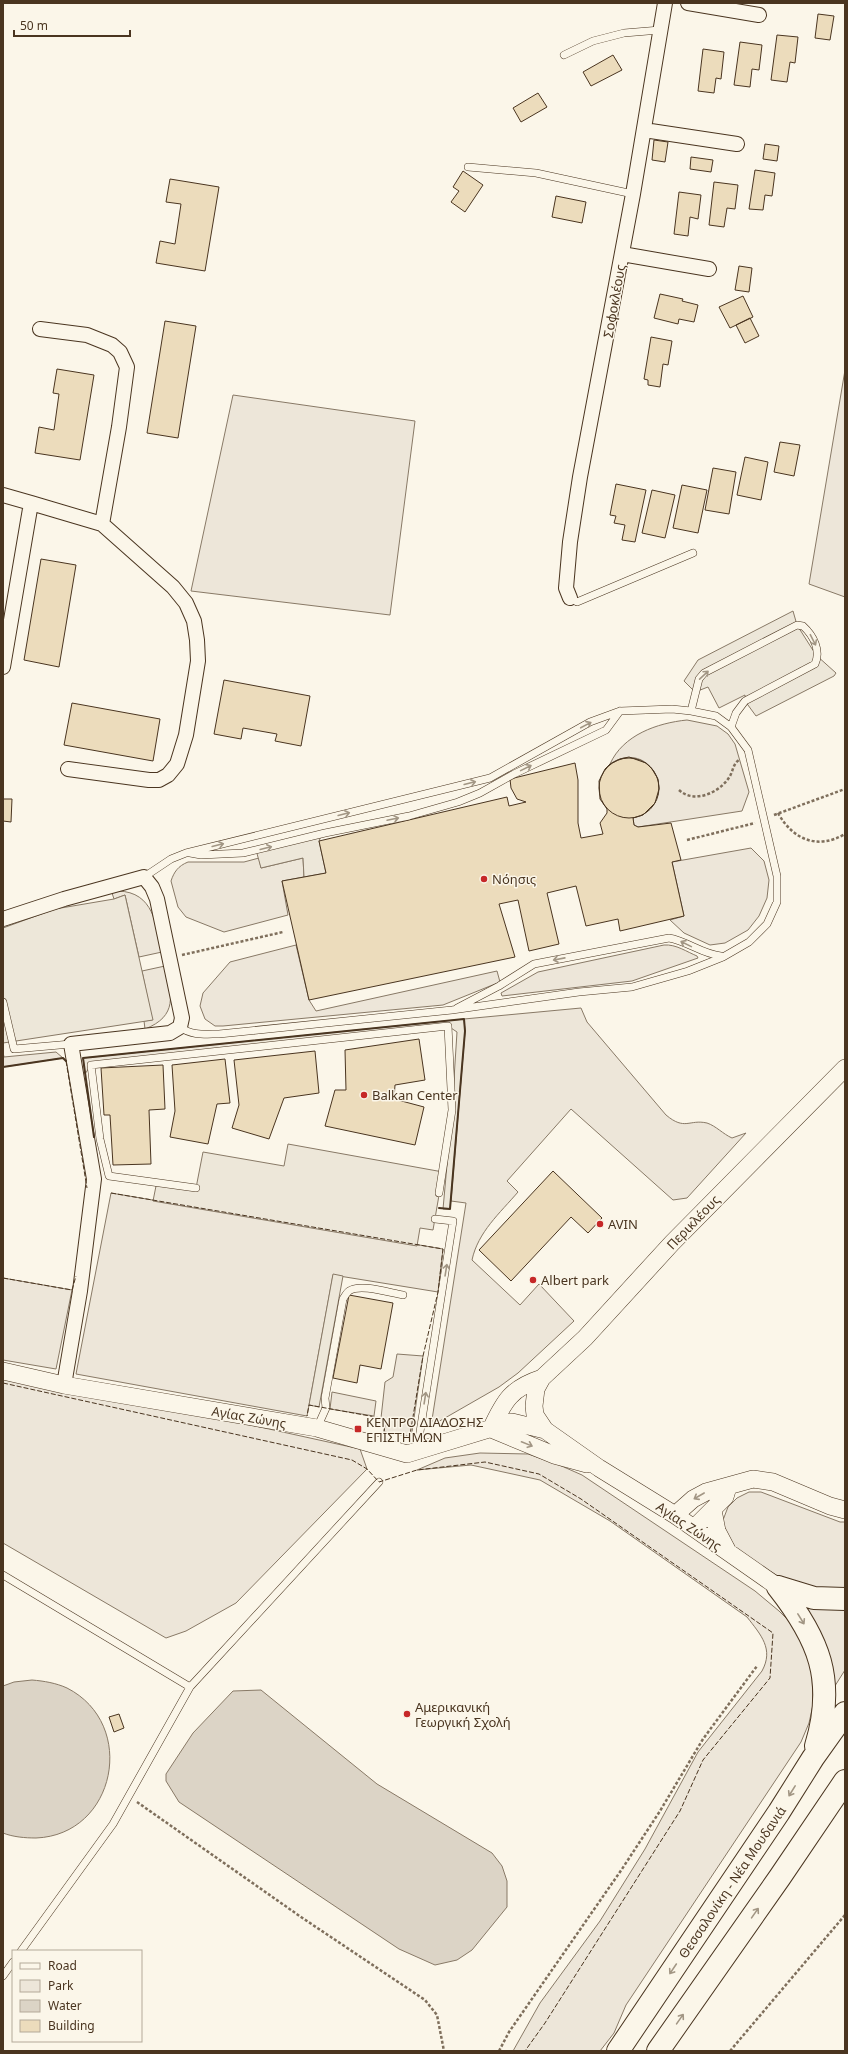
<svg xmlns="http://www.w3.org/2000/svg" width="848" height="2054" font-family="'Noto Sans',sans-serif">
  <style>
    .green { fill: #ede6d9; stroke: #887966 }
    .parking { fill: #ede7d9; stroke: #887966 }
    .water { fill: #dcd4c6; stroke: #887966 }
    .building { fill: #ecdcbc; stroke: #4a3520 }
    .lines { fill: none; stroke-linecap: round; stroke-linejoin: round }
    .service-casing { stroke: #4a3520; stroke-width: 8 }
    .minor-casing { stroke: #4a3520; stroke-width: 16 }
    .tertiary-casing { stroke: #4a3520; stroke-width: 18 }
    .trunk-casing { stroke: #4a3520; stroke-width: 24 }
    .path { stroke: #7f6f5c; stroke-width: 2.5; stroke-dasharray: 3 2; stroke-linecap: butt }
    .service { stroke: #fbf6e9; stroke-width: 7 }
    .minor { stroke: #fbf6e9; stroke-width: 14 }
    .tertiary { stroke: #fbf6e9; stroke-width: 17 }
    .trunk { stroke: #fbf6e9; stroke-width: 22 }
    .fence { stroke: #4a3520; stroke-width: 1; stroke-dasharray: 5 2; stroke-linecap: butt }
    .wall { stroke: #4a3520; stroke-width: 2 }
    .oneway { stroke: #a29684 }
    .poi-dot { fill: #c62828; stroke: #fbf6e9; stroke-width: 1.5 }
    .labels { text-anchor: middle; stroke-width: 3; stroke-linejoin: round; paint-order: stroke }
    .street-label { font-size: 13px; fill: #4a3520; stroke: #fbf6e9 }
    .poi-label { font-size: 13px; fill: #4a3520; stroke: #fbf6e9; text-anchor: start }
  </style>
  <rect width="100%" height="100%" fill="#fbf6e9"/>
  <path class="green" d="M845,370V597L809,584Z
    M233,395L415,421L390,615L191,591Z
    M687,720L717,726L728,734L735,744L749,792L742,811L638,827L634,825L633,818C684,801 650,737 610,764C623,735 657,723 687,720Z
    M751,848L764,861L769,880L767,898L759,916L748,930L725,943L710,945L684,933L670,920L684,916L672,862Z
    M259,858L261,868L303,858L304,877L282,881L288,915L224,932L186,917L178,907L171,881C174,872 178,866 188,862H244Z
    M118,891C154,892 156,925 162,952L139,957L125,895L114,899L112,893Z
    M296,945L309,1000L316,1011L497,971L500,982L443,1005L223,1026H215L205,1019L200,1006L203,993L230,962Z
    M664,945C676,944 687,952 697,956L698,958L632,981L502,996L501,993L538,972Z
    M165,966C172,995 178,1016 145,1029L144,1021L152,1020L142,971Z
    M581,1008L587,1022L666,1115C685,1131 689,1119 707,1123C716,1126 723,1134 732,1138L746,1133L687,1198L673,1200L571,1109L507,1181L518,1192C500,1213 478,1232 472,1260L520,1305L539,1284L574,1321L518,1373L499,1387L431,1426L466,1203L451,1201L465,1032L464,1019Z
    M3,1052L4,1057L56,1052L63,1058L3,1067Z
    M111,1193L443,1249L438,1292L333,1275L307,1416L76,1374Z
    M3,1278L72,1290L56,1369L3,1360Z
    M397,1354L423,1356L412,1432L408,1436L384,1432L385,1424L381,1418L385,1382L393,1377Z
    M3,1379L228,1420L360,1449L367,1469L236,1603L186,1631L166,1638L3,1543Z
    M332,1392L376,1401L374,1416L330,1409Z
    M480,1453L528,1454L557,1464L582,1475L755,1591L779,1611L792,1624L807,1655L812,1673L813,1705L809,1723L801,1742L626,2005L614,2033L600,2051H513L540,2003L600,1921L645,1849L698,1752L762,1671C774,1649 761,1635 747,1617L610,1521L540,1480L471,1465L417,1470L445,1458Z
    M749,1492H761L840,1522H845V1593L798,1588L738,1552L724,1533L723,1520L728,1507L737,1498Z
    M796,1603L845,1609V1670L833,1689Z"/>
  <path class="parking" d="M793,611L797,625L816,655L836,673L834,676L756,716L745,701V695L719,708L708,687L695,692L684,681L698,660Z
    M322,834L319,841L326,873L304,877L303,858L261,868L256,850Z
    M125,895L153,1020L3,1043V928L55,909L114,899Z
    M464,1019L465,1031L450,1209H443L452,1110L457,1032L448,1026L91,1065L85,1074L83,1058Z
    M288,1144L443,1172L433,1230L420,1228L417,1246L153,1201L157,1181L196,1188L203,1152L284,1166Z
    M333,1274L343,1276L319,1407L309,1405Z"/>
  <path class="water" d="M32,1680C44,1681 56,1683 67,1688C138,1724 116,1835 36,1838C25,1838 13,1837 3,1833V1686L14,1682Z
    M261,1690L377,1784L492,1853L502,1866L507,1881V1907L472,1950L457,1960L435,1965L399,1949L179,1802L166,1781V1774L193,1733L233,1691Z"/>
  <path class="building" d="M818,14L834,16L830,40L815,38Z
    M777,35L798,37L795,63L790,62L787,82L771,80Z
    M740,42L762,45L759,70L752,69L750,87L734,85Z
    M703,49L724,52L721,79L716,78L714,93L698,91Z
    M613,55L622,70L591,86L583,72Z
    M538,93L547,107L521,122L513,108Z
    M654,140L668,142L665,162L652,160Z
    M765,144L779,146L777,161L763,159Z
    M691,157L713,160L711,172L690,169Z
    M755,170L775,173L772,196L765,195L763,210L749,209Z
    M463,171L483,185L465,212L451,202L459,191L453,187Z
    M170,179L219,187L205,271L156,263L160,241L175,244L181,204L166,202Z
    M714,182L738,185L735,209L727,208L724,227L709,225Z
    M679,192L701,195L698,219L690,217L688,236L674,234Z
    M556,196L586,202L582,223L552,217Z
    M739,266L752,268L749,292L735,290Z
    M660,294L683,299L682,301L698,305L694,322L679,319L678,324L654,318Z
    M743,296L753,317L730,328L719,307Z
    M750,318L759,336L745,343L736,325Z
    M165,321L196,326L178,438L147,433Z
    M651,337L672,341L668,365L663,364L660,387L648,385V380L644,379Z
    M57,369L94,375L80,460L35,453L39,427L54,430L59,394L53,393Z
    M780,442L800,445L794,476L774,472Z
    M745,457L768,462L761,500L737,495Z
    M713,468L736,472L729,514L705,510Z
    M616,484L646,490L635,542L622,540L625,525L614,523L616,516L610,515Z
    M682,485L707,490L698,533L673,528Z
    M652,490L675,495L665,538L642,533Z
    M41,559L76,565L59,667L24,660Z
    M224,680L310,696L301,746L275,741L277,734L243,728L241,739L214,734Z
    M72,703L160,719L153,761L64,745Z
    M629,757L646,763L652,769L658,779L659,789L655,803L643,815L633,818L634,825L638,827L671,823L681,860L672,862L684,916L620,931L618,919L586,926L576,886L547,893L559,944L529,951L518,900L499,904L515,957L309,1000L282,881L326,873L319,841L507,797L509,806L526,802L517,799L511,788L510,779L575,763L578,780V823L581,838L603,834L600,823L607,813V809L600,799L599,781L605,769L610,764L620,759Z
    M599 788a30 30 0 1 1 60 0a30 30 0 1 1-60 0Z
    M3,799H12L11,822L3,821Z
    M419,1039L425,1080L395,1085L394,1099L424,1107L415,1145L325,1126L335,1090H346L345,1050Z
    M315,1051L319,1093L284,1098L269,1139L232,1128L239,1105L234,1060Z
    M225,1059L230,1103L217,1104L208,1144L170,1137L175,1111L172,1065Z
    M163,1065L165,1109L149,1110L151,1164L113,1165L110,1115H104L101,1068Z
    M553,1171L602,1218L588,1233L571,1217L511,1281L479,1250Z
    M349,1295L393,1303L381,1369L360,1365L357,1383L333,1378Z
    M119,1714L124,1728L114,1732L109,1717Z"/>
  <g class="lines">
    <g class="service-casing">
      <path id="service" d="M564,55L593,41L624,33L660,30
        M468,167L536,173L633,194
        M570,598L577,602L693,553
        M691,711L699,679L704,673L797,625L803,626C814,636 821,651 815,664L745,701L736,713L731,727
        M190,853L201,855L243,853L325,833L409,816L458,802L480,793L514,774L606,730L620,711
        M144,877L171,859L186,853L490,778L590,722L620,711L672,709L691,711L716,716L731,727L748,750L777,876V902L767,924L749,942L723,957L688,971L632,987L579,992L452,1010L219,1034C205,1034 192,1036 180,1027
        M3,1002L14,1049L71,1044
        M457,1008L499,986L534,964L669,938C687,941 702,954 721,956
        M196,1188L109,1176L100,1139L91,1065L448,1026L452,1110L439,1193
        M317,1428L326,1408L325,1398L343,1299C345,1296 347,1292 349,1291C360,1283 390,1293 403,1295
        M417,1451L453,1221L435,1219
        M3,1575L190,1687
        M21,1951L113,1824L190,1687L379,1482
        M3,1976L13,1962"/>
    </g>
    <g class="minor-casing">
      <path id="minor" d="M688,3L759,15
        M644,130L737,144
        M622,254L709,269
        M40,329L87,335L112,345L120,352L127,367L119,427L102,524
        M3,495L31,503L3,667
        M31,503L102,524L173,587L186,603L194,621L197,640L198,661L186,735L177,764L168,775L159,780H149L68,769
        M570,598L566,588L570,542L580,477L633,194L665,3
        M3,919L64,899L144,877L152,887L157,899L182,1018L180,1027L170,1033L71,1044L94,1179L80,1291L64,1385"/>
    </g>
    <g class="tertiary-casing">
      <path id="tertiary" d="M3,1371L64,1385L317,1428L407,1454L512,1422L545,1430L599,1468L675,1515L778,1587
        M491,1429L554,1455L587,1464
        M491,1429C504,1401 511,1388 542,1378
        M545,1430L535,1415L534,1406L536,1389L542,1378L585,1338L672,1243L845,1068
        M713,1510L717,1531L727,1550
        M675,1515L693,1499L706,1492L753,1479L773,1482L830,1506L845,1510
        M694,1528L725,1497L728,1487"/>
    </g>
    <g class="trunk-casing">
      <path id="trunk" d="M778,1587C819,1639 836,1680 816,1746
        M778,1587L814,1598L845,1599
        M618,2051L779,1812L813,1758L845,1713
        M658,2051L780,1877L845,1781"/>
    </g>
    <path class="path" d="M679,790C694,804 720,793 730,776C733,771 733,764 739,760
      M778,813C793,840 818,850 845,834
      M774,815L845,789
      M687,840L755,823
      M182,955L283,932
      M137,1802L301,1917L425,2000L437,2015L444,2051
      M499,2051L509,2032L622,1869L660,1811L703,1739L757,1666
      M730,2051L845,1915"/>
    <use href="#service" class="service"/>
    <use href="#minor" class="minor"/>
    <use href="#tertiary" class="tertiary"/>
    <use href="#trunk" class="trunk"/>
    <path class="fence" d="M66,1061L87,1188
      M111,1193L443,1249L438,1292L423,1356L410,1435L408,1436L384,1432L385,1424L381,1418L309,1405L307,1416
      M3,1278L72,1290L76,1276
      M3,1383L352,1460L367,1469L379,1482L417,1470L485,1462L539,1474L581,1499L773,1633L770,1678L703,1760L680,1811L545,2023L525,2051"/>
    <path class="wall" d="M3,1067L63,1058L66,1061
      M94,1137L83,1058L464,1019L465,1031L450,1209L439,1208"/>
  </g>
  <defs><path id="oneway-shaft" d="M-6 0H5M1.5-3L5.5 0L1.5 3" fill="none" stroke-width="1.6" stroke-linecap="round" stroke-linejoin="round"/></defs>
  <g class="oneway">
    <use href="#oneway-shaft" transform="translate(813 640) rotate(63)"/>
    <use href="#oneway-shaft" transform="translate(704 675) rotate(-43)"/>
    <use href="#oneway-shaft" transform="translate(586 725) rotate(-28)"/>
    <use href="#oneway-shaft" transform="translate(526 768) rotate(-26)"/>
    <use href="#oneway-shaft" transform="translate(470 783) rotate(-14)"/>
    <use href="#oneway-shaft" transform="translate(344 814) rotate(-14)"/>
    <use href="#oneway-shaft" transform="translate(393 819) rotate(-12)"/>
    <use href="#oneway-shaft" transform="translate(218 845) rotate(-14)"/>
    <use href="#oneway-shaft" transform="translate(266 848) rotate(-14)"/>
    <use href="#oneway-shaft" transform="translate(686 944) rotate(-154)"/>
    <use href="#oneway-shaft" transform="translate(559 959) rotate(169)"/>
    <use href="#oneway-shaft" transform="translate(446 1270) rotate(-81)"/>
    <use href="#oneway-shaft" transform="translate(425 1398) rotate(-81)"/>
    <use href="#oneway-shaft" transform="translate(527 1444) rotate(22)"/>
    <use href="#oneway-shaft" transform="translate(699 1496) rotate(150)"/>
    <use href="#oneway-shaft" transform="translate(801 1619) rotate(58)"/>
    <use href="#oneway-shaft" transform="translate(792 1791) rotate(122)"/>
    <use href="#oneway-shaft" transform="translate(755 1913) rotate(-55)"/>
    <use href="#oneway-shaft" transform="translate(673 1969) rotate(124)"/>
    <use href="#oneway-shaft" transform="translate(680 2019) rotate(-55)"/>
  </g>
  <g class="poi-dot">
    <circle cx="484" cy="879" r="4"/>
    <circle cx="364" cy="1095" r="4"/>
    <circle cx="600" cy="1224" r="4"/>
    <circle cx="533" cy="1280" r="4"/>
    <rect x="354" y="1425" width="8" height="8" rx="2"/>
    <circle cx="407" cy="1714" r="4"/>
  </g>
  <g class="labels">
    <g class="street-label">
      <text transform="translate(614 301) rotate(-80)" y="5">Σοφοκλέους</text>
      <text transform="translate(693 1222) rotate(-46)" y="5">Περικλέους</text>
      <text transform="translate(249 1417) rotate(10)" y="5">Αγίας Ζώνης</text>
      <text transform="translate(689 1526) rotate(34)" y="5">Αγίας Ζώνης</text>
      <text transform="translate(732 1882) rotate(-56)" y="5">Θεσσαλονίκη - Νέα Μουδανιά</text>
    </g>
    <g class="poi-label">
      <text x="492" y="884">Νόησις</text>
      <text x="372" y="1100">Balkan Center</text>
      <text x="608" y="1229">AVIN</text>
      <text x="541" y="1285">Albert park</text>
      <text x="366" y="1427">ΚΕΝΤΡΟ ΔΙΑΔΟΣΗΣ<tspan x="366" dy="15">ΕΠΙΣΤΗΜΩΝ</tspan></text>
      <text x="415" y="1712">Αμερικανική<tspan x="415" dy="15">Γεωργική Σχολή</tspan></text>
    </g>
  </g>
  <rect width="848" height="2054" fill="none" stroke="#4a3520" stroke-width="8"/>
  <rect x="12" y="1950" width="130" height="92" fill="#fbf6e9" stroke="#b4a999"/>
  <rect x="20" y="1963" width="20" height="6" fill="#fbf6e9" stroke="#b4a999"/>
  <text x="48" y="1970" font-size="12" fill="#4a3520">Road</text>
  <rect x="20" y="1980" width="20" height="12" fill="#ede6d9" stroke="#b4a999"/>
  <text x="48" y="1990" font-size="12" fill="#4a3520">Park</text>
  <rect x="20" y="2000" width="20" height="12" fill="#dcd4c6" stroke="#b4a999"/>
  <text x="48" y="2010" font-size="12" fill="#4a3520">Water</text>
  <rect x="20" y="2020" width="20" height="12" fill="#ecdcbc" stroke="#b4a999"/>
  <text x="48" y="2030" font-size="12" fill="#4a3520">Building</text>
  <path d="M14 30v6h116v-6" fill="none" stroke="#4a3520" stroke-width="2"/>
  <text x="20" y="30" font-size="12" fill="#4a3520" stroke="#fbf6e9" stroke-width="3" paint-order="stroke">50 m</text>
</svg>
